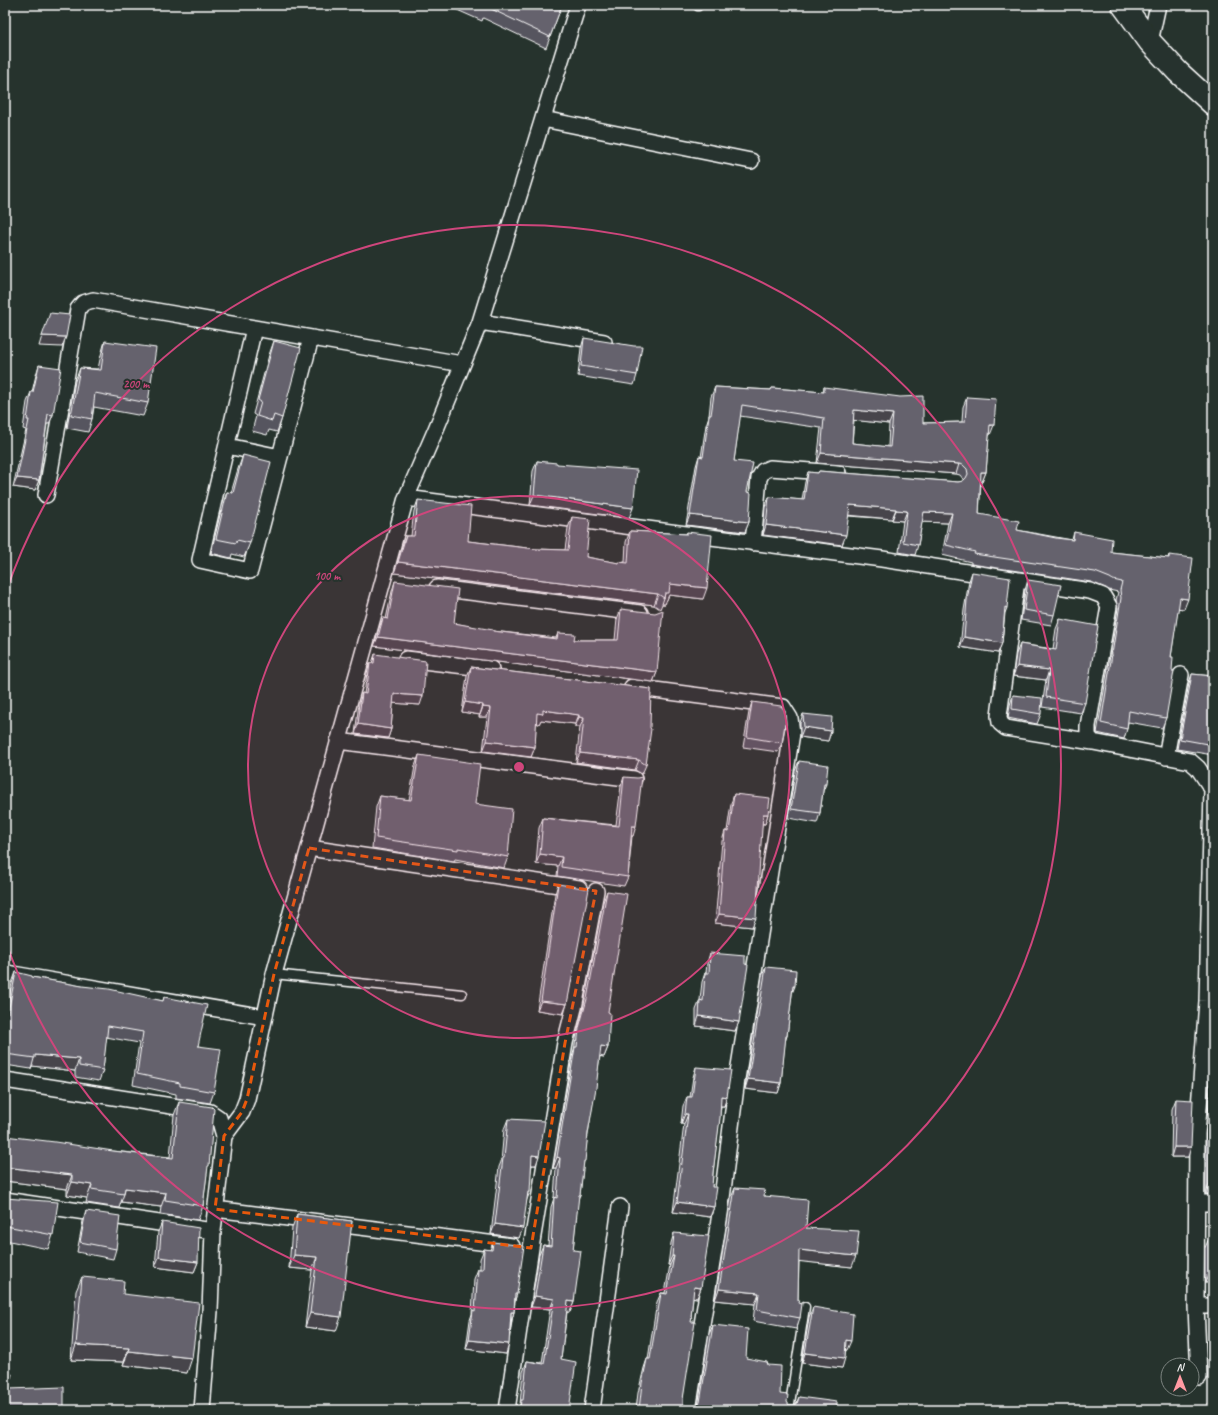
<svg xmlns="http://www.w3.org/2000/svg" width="1218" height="1415" font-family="Caveat,sans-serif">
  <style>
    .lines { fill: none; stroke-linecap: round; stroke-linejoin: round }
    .lane-casing { stroke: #fff; stroke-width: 11 }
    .street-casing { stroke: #fff; stroke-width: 18 }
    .secondary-casing { stroke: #fff; stroke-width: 25 }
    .lane { stroke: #26332d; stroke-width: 8 }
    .street { stroke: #26332d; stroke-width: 15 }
    .secondary { stroke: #26332d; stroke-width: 22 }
    .wall { fill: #57545e; stroke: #fff; fill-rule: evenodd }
    .shaded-wall { fill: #47454c; stroke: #fff }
    .building { fill: #65626d; stroke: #fff; fill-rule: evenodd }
    .marked { fill: none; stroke: #e8590c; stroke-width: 3; stroke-dasharray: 8 5; stroke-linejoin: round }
    .ring { fill: none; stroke: #ce467c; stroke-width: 2 }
    .centre { fill: #ce467c; stroke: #26332d; stroke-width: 2 }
    .ring-label { font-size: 12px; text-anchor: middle; font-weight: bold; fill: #ce467c; stroke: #26332d; stroke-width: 4; stroke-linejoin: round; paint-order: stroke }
  </style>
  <rect width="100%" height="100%" fill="#26332d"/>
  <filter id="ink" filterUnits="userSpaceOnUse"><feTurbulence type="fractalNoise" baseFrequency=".025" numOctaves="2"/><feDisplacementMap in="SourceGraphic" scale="8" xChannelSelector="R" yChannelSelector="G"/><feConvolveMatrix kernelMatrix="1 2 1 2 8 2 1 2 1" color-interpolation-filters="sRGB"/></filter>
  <g filter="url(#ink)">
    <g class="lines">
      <g class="lane-casing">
        <path id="lane" d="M698,6V5
          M274,974L462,994
          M789,1410L805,1307"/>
      </g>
      <g class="street-casing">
        <path id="street" d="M1150,42L1158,5
          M543,119L751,161
          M480,322L604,342
          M254,328L200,560L250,571L311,338
          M227,446L280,457
          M46,495L78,309L83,303L93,300L462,364
          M406,498L882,559L1090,591L1103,596L1109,606L1088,726V736L1093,742L1190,761L1198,768L1212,789L1207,1001L1197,1134L1196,1306L1199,1377
          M753,543L759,478L763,471L770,468L838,473
          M1017,580L999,716L1000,723L1006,728L1093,742
          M437,588L640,613
          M406,659L491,669
          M632,687L783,707L790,718L792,733L737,1079L720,1214L688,1410
          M338,741L634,779
          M1166,757L1181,675
          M309,848L579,888
          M7,973L264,1017
          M5,1080L210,1112L219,1118L224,1136
          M5,1200L213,1231
          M1198,1203H1213
          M215,1209L512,1246
          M1196,1306H1213
          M202,1410L210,1311L213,1231L224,1136L242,1112L247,1099L274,974L406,498L436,429L480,322L578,5
          M507,1410L531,1248L565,1043L574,1008L596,891
          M592,1410L620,1207"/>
      </g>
      <g class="secondary-casing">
        <path id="secondary" d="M1123,5L1150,42L1178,72L1213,104"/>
      </g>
      <use href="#lane" class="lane"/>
      <use href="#street" class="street"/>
      <use href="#secondary" class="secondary"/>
    </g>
    <path class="wall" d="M455,5H562L546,48L483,18L482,21L455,9L456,6Z
      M584,338L637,375L634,385L578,376L581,348Z
      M105,341L148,403L143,416L94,407L92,419L88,432L67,428L75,381L80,368L98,369L101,355Z
      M274,341L282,418L277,432L269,430L267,435L252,431L256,416L253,414L269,355Z
      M39,365L53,415L49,424H47L39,480L35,490L13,487L26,430L23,429L27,402L31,392H32L36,375Z
      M715,387L771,390L772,388L823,392L824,387L923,423L962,422L963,407L967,397L990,435H989L986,472L982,482H981L979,514L1017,530L1072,540L1074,532L1111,552L1168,558L1169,555L1184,609L1178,608L1171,657L1166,718L1162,728L1128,722L1127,729L1124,739L1097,733L1118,608L1116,600L1118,592L1109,590L1106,588L1091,582L971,564V562L942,555L948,523L922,522L918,545L915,555L899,552L903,521L892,520V519L848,516L842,545L763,535L765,507L769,497L802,500L805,482L808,472L818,473L819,471L958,482L963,481V479L960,475L956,474L817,463L821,428L740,416L734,461L747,492L749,522L745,532L686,525L696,466L699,456L701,457L706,425L709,416L711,397ZM854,420L889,424L888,447L852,443Z
      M243,455L250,543L244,557L232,554L231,558L211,553L222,506L227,492L231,493L238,469Z
      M537,461L557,464L629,518L530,505L533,471Z
      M418,500L468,541L536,549L565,550L568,528L572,517L586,557L618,563L625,562L626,542L630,531L687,534V532L703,599L669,595L665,604H662L660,609L654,605L394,573L402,546L406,536H411L414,511Z
      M972,572L1007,608L1005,613L1002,643L998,653L960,647L964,610L969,581Z
      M1028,580L1054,615L1051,625L1021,620L1025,590Z
      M395,581L454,623L493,631L556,638L558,633L574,640H615L617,619L621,609L657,672L653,682L374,646L379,628L383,618L386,619L392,591Z
      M1060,619L1085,703L1081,713L1042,707L1046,680L1013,676L1016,654L1020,644L1053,649L1056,629Z
      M375,654L420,705L393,703L391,729L388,738L355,734L359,703L362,693L364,694L367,673L370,663H372Z
      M471,667L651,689L646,765L642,774L635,770L576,762L580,727H575V724L541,720L539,724L536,723L535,747L531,757L483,751L487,717H479L480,715L462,712L467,676Z
      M1192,674L1213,676V755L1177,749L1189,683Z
      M1013,695L1041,714L1037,724L1008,718L1010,705Z
      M752,702L786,725L784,732L782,743L778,752L743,747L749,712Z
      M803,714L831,731L828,741L800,737V723Z
      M419,755L475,804L508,857L504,868L455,859L454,861L372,848L376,807L380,796L409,800L415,766Z
      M799,761L826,784L823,791L820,813L817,823L788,818L795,771Z
      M624,777L633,836H632L628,877L624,886L557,876L558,866L536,864L539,828L543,818L616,825L621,786Z
      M734,794L768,814L765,824H762L752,927L715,923L722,841L725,831H727L731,804Z
      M558,884L567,1004L563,1014L537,1010L555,894Z
      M607,891L608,1047L604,1057L600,1056L583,1167L580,1195L578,1199L573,1250L574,1302L570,1312H567L561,1359L569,1410H518L520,1404L523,1372L527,1361L542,1363L550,1309L531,1307L539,1255L543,1245L548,1246L551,1207L554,1198L556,1168H553L572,1057L574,1051L576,1038L583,1010L603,902Z
      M710,953L739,1022L735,1031L696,1026V1010L700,1000L702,982L705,973H706L707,963Z
      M766,967L792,994L787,1036L785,1042L781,1083L778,1093L745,1089L762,976Z
      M16,972L32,977L163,1001L164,997L198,1046L214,1092L210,1103L176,1098V1094L133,1085L139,1043L106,1037L103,1070L99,1081L75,1077V1071L32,1066L31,1069L5,1065V1014L6,1013L12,983Z
      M1213,1055V1115L1208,1114L1212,1058Z
      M696,1067L727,1097L724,1106H721L713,1173L712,1187L714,1207L710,1217L673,1212L684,1124H681L683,1106L687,1097H690L693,1077Z
      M1176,1099L1188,1157H1171L1172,1109Z
      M179,1102L207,1172L203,1206L198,1220L160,1214L161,1207L121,1202L119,1208L86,1203L87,1198L67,1195V1189L5,1181L113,1151L170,1157L174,1115Z
      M508,1119L536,1165H532L526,1201L519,1238L491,1234L499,1167L501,1162L504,1129Z
      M1213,1121V1194H1206V1132L1210,1122Z
      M735,1188L764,1196L806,1228L852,1267L799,1261L798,1300L800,1318L796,1329L753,1321L755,1304L715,1300L731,1198Z
      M5,1198L53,1235L48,1249L5,1240Z
      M86,1211L116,1249L113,1259L77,1252L83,1221Z
      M297,1214L352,1221L336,1331L305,1327L312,1270L289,1268L292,1228Z
      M162,1222L198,1262L194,1272L155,1267L158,1232Z
      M674,1233L701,1288L697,1298L693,1297L683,1399V1403L686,1407L690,1409H694L698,1407L709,1334L713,1325L746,1358L768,1365L780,1394L789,1405H794L796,1404L799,1397L837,1410H636L638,1393L644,1368L647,1359H648L657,1302L661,1293H665L670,1265H668L671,1243Z
      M1209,1238H1213V1282L1205,1283V1248Z
      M493,1242L517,1294L515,1300L514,1312L511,1322L506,1354L466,1349L470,1320L472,1314L474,1279L478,1269H480V1259L484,1249L490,1250Z
      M82,1277L123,1294L187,1373L123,1365L124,1362L71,1360L76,1291Z
      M813,1307L847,1350H846L842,1368L802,1363L809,1317Z"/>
    <path class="shaded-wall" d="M42,336L66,337L62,347L39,346Z
      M854,410L893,414L889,424L851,420Z
      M990,425H994L990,435H986Z
      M821,453L959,464L956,474L817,463Z
      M981,472H986L982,482H978Z
      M17,478L39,480L35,490L13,487Z
      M534,495L633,508L629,518L530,505Z
      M850,505L896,509L892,519L846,515Z
      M896,510L907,511L903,521L892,520Z
      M924,512L952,513L948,523L920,522Z
      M690,515L749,522L745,532L686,525Z
      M766,525L846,535L842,545L763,535Z
      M398,562L658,594L654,605L394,573Z
      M670,584L707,588L703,599L669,595L665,604H662L664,598L665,593Z
      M1180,598L1188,599L1184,609L1176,608Z
      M378,637L657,672L653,682L374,646Z
      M964,637L1002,643L998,653L960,647Z
      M1017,666L1049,670L1046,680L1013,676Z
      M394,694L423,696L420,705L390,703Z
      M465,702L483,705L480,715L462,712Z
      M483,707L491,708L487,717H479Z
      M543,710L579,715L575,724L541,720L539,724L534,723L537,713Z
      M579,717L584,718L580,727H575Z
      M358,724L391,729L388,738L355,734Z
      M804,727L831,731L828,741L800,737Z
      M487,741L535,747L531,757L483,751Z
      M580,753L639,760L635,770L576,762Z
      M763,814H768L765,824L760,823Z
      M632,826H636L633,836H629Z
      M540,854L562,857L558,866L536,864Z
      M719,914L756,918L752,927L715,923Z
      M793,986H795L791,996Z
      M541,1001L567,1004L563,1014L537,1010Z
      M699,1016L739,1022L735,1031L696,1026Z
      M601,1046L608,1047L604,1057L597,1056Z
      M35,1055L79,1059L75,1071L32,1066Z
      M748,1079L781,1083L778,1093L745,1089Z
      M721,1096L727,1097L724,1106H718Z
      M1211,1104H1213V1115L1208,1114Z
      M685,1114H688L684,1124H681Z
      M1174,1147H1191L1188,1157H1171Z
      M532,1155L539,1156L536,1165H529Z
      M557,1157L560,1158L556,1168H553Z
      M5,1167L72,1175L67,1189L5,1181Z
      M72,1182L92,1185L87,1198L67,1195Z
      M1209,1184H1213V1194H1206Z
      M125,1188L166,1193L161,1207L121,1202L124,1194Z
      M528,1192H530L526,1202Z
      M677,1202L714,1207L710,1217L673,1212Z
      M495,1224L523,1228L519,1238L491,1234Z
      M799,1250L856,1256L852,1267L795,1261Z
      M294,1255L317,1257L312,1270L289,1268Z
      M672,1256H674L670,1265H668Z
      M159,1257L198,1262L194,1272L155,1267Z
      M1209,1273H1213V1282L1205,1283Z
      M694,1287L701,1288L697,1298L690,1297Z
      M719,1289L759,1293L755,1304L715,1300Z
      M535,1296L554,1299L550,1309L531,1307Z
      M568,1301L574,1302L570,1312H565Z
      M511,1312H514L511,1322Z
      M310,1313L341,1317L336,1331L305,1327Z
      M469,1340L509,1344L506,1354L466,1349Z
      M846,1340L851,1341L847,1350H843Z
      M76,1345L129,1348L124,1362L71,1360Z
      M129,1351L192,1358L187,1373L123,1365Z
      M805,1353L845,1358L842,1368L802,1363Z"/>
    <path class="building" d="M476,5H562L550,37L487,7L486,9Z
      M50,313L70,315L66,337L42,336Z
      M584,338L634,346H642L637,375L581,366Z
      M105,341L156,348L148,403L95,393L92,419L71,415L80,368L101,370Z
      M274,341L301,348L282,418L274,415L272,421L257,416L261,402L258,400Z
      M39,365L61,368L53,415L48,414L39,480L17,478L29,420H27L31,392H33Z
      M715,387L771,390L772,388L824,392V387L900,397L923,396V423L965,422L967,397L996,399L994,425H990L986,472H981L979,514L1019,521L1017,530L1056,538L1073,540L1074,532L1112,539L1111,552L1169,558V555L1193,558L1188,599L1180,598L1171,657H1173L1172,671H1174L1166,718L1129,711L1127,729L1101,723L1121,598L1120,590L1122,582L1113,580L1110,578L1095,572L974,554L975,552L946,545L952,513L924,512L918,545L903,542L907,511L896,510V509L850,505L846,535L766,525L769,497L804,500L808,472L818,473L819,471L958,482L963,481L966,478L968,474L967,469L963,465L959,464L821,453L824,418L742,405L734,461L753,463L747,492L751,493L749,522L690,515L699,456L703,457L709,415H711ZM854,410L893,414L890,447L852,443Z
      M243,455L271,462L250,543L237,540L236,543L216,539L227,492L233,493Z
      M537,461L557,463V464L637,470L633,508L534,495Z
      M418,500L471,506L468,541L536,549L568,550L572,517L590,519L586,557L619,563V562L628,563L630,531L687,534V532L712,535L707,588L670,584L669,593H665L664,598L658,594L398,562L406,536H414Z
      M972,572L1010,578L1007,608L1005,607L1002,643L964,637L967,600Z
      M1028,580L1061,585L1054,615L1024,610Z
      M395,581L458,589L454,623L493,630V631L557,639L558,633L575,634L574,640H618L621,609L655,613L663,610L657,672L378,637L383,618L388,619Z
      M1060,619L1098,626L1085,703L1046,697L1049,670L1017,666L1020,644L1056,650Z
      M375,654L426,661L423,696L394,694L391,729L358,724L362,693L366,694L370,663H374Z
      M471,667L651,689L650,728L651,729L646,765L639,760L580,753L584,718L579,717V715L543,710V714L537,713L535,747L487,741L491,708L483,707V705L465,702Z
      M1192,674L1213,676V745L1180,739Z
      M1013,695L1042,698L1041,714L1012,709Z
      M752,702L781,706L785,711L786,723V725L785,724L782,743L747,737Z
      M803,714L832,717L831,731L804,727Z
      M419,755L480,764L475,804L512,809L508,857L458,848V850L376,838L380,796L411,800Z
      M799,761L828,765L826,784H824L820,813L791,809Z
      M624,777L637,778L642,777L636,826H632L628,877L561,867L562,857L540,854L543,818L619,826Z
      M734,794L770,798L768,814H763L756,918L719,914L725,831L729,832Z
      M558,884L589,889L567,1004L541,1001Z
      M607,891L627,894L608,1012L610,1013L608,1047L601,1046L596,1088L588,1133L585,1161H584L580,1195H579L573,1250L581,1251L574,1302L568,1301L561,1359L576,1362L569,1410H520L521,1400H523L527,1361L544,1364L554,1299L535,1296L543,1245L551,1246L554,1197L557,1198L560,1158L557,1157L575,1047H577L579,1028L587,999Z
      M710,953L745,956V964L748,965L739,1022L699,1016L700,1000L703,1001L705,973H709Z
      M766,967L796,970L795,986H793L787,1036H786L781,1083L748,1079Z
      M16,972L32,976V977L82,986L109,989L163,1001L164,997L207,1005L198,1046L221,1049L214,1092L180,1086V1083L137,1074L143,1032L108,1026L103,1070L79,1066V1059L35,1055V1058L5,1054V1017L6,1013H8Z
      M696,1067L731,1070L727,1097L721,1096L720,1118L713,1173L712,1187H717L714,1207L677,1202L688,1114H685L687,1097H692Z
      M1213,1080V1104H1211Z
      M1176,1099L1193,1100L1191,1147H1174Z
      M179,1102L212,1107L214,1109L209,1166H208L203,1206L165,1200L166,1193L125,1188L124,1194L91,1189L92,1185L72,1182V1175L5,1167V1136L55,1142L113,1151L173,1158Z
      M508,1119L545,1121L539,1156L532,1155L530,1192H528L523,1228L495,1224L503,1158H504Z
      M1213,1121V1184H1209L1210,1122Z
      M735,1188L765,1190L764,1196L808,1200L806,1228L859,1231L856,1256L799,1250L798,1300H800L799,1303L802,1304L800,1318L757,1310L759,1293L719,1289Z
      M5,1198L58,1202L53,1235L6,1226L5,1232Z
      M86,1211L120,1216L116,1249L80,1242Z
      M297,1214L352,1221L341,1317L310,1313L317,1257L294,1255Z
      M162,1222L199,1228L198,1262L159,1257Z
      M674,1233L709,1236L701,1288L694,1287L691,1317H692L691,1322H695L683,1399V1403L686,1407L690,1409H694L698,1406L700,1402L713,1325L748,1329L746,1358L767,1362L768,1365L781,1366L780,1394L788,1395L787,1402L789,1405H794L797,1404L799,1397L837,1402V1410H639L642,1383L647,1359H650L661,1293L667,1294L674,1256H672Z
      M1209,1238H1213V1273H1209Z
      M493,1242L524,1246L517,1294H515L514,1312H511L509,1344L469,1340L473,1310L475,1311L478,1269H483L484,1249L492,1250Z
      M82,1277L124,1281L123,1294L199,1303L192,1358L129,1351V1348L76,1345Z
      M813,1307L853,1314L851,1341L846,1340L845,1358L805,1353Z
      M5,1373L12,1374L9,1389L64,1387V1410H5Z"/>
  </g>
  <path class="marked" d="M309,848L596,891L565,1043L531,1248L215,1209L224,1136L242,1112L247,1099L274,974Z"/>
  <circle cx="519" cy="767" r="271" fill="#ce467c" fill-opacity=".12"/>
  <g class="ring">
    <circle cx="519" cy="767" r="271"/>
    <path d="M5 595A542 542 0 1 1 5 939"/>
  </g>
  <circle cx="519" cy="767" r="6" class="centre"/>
  <g class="ring-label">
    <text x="136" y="388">200 m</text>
    <text x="327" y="580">100 m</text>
  </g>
  <rect width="1218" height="1415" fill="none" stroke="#26332d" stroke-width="20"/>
  <rect x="10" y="10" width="1198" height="1395" fill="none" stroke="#fff" stroke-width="1.5" filter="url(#ink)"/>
  <g transform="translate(1180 1377)"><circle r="19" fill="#26332d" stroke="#7d8581"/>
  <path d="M0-3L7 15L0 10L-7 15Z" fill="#ff9aa2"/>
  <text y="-6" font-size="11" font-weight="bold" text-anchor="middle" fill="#ffffff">N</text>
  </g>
</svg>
